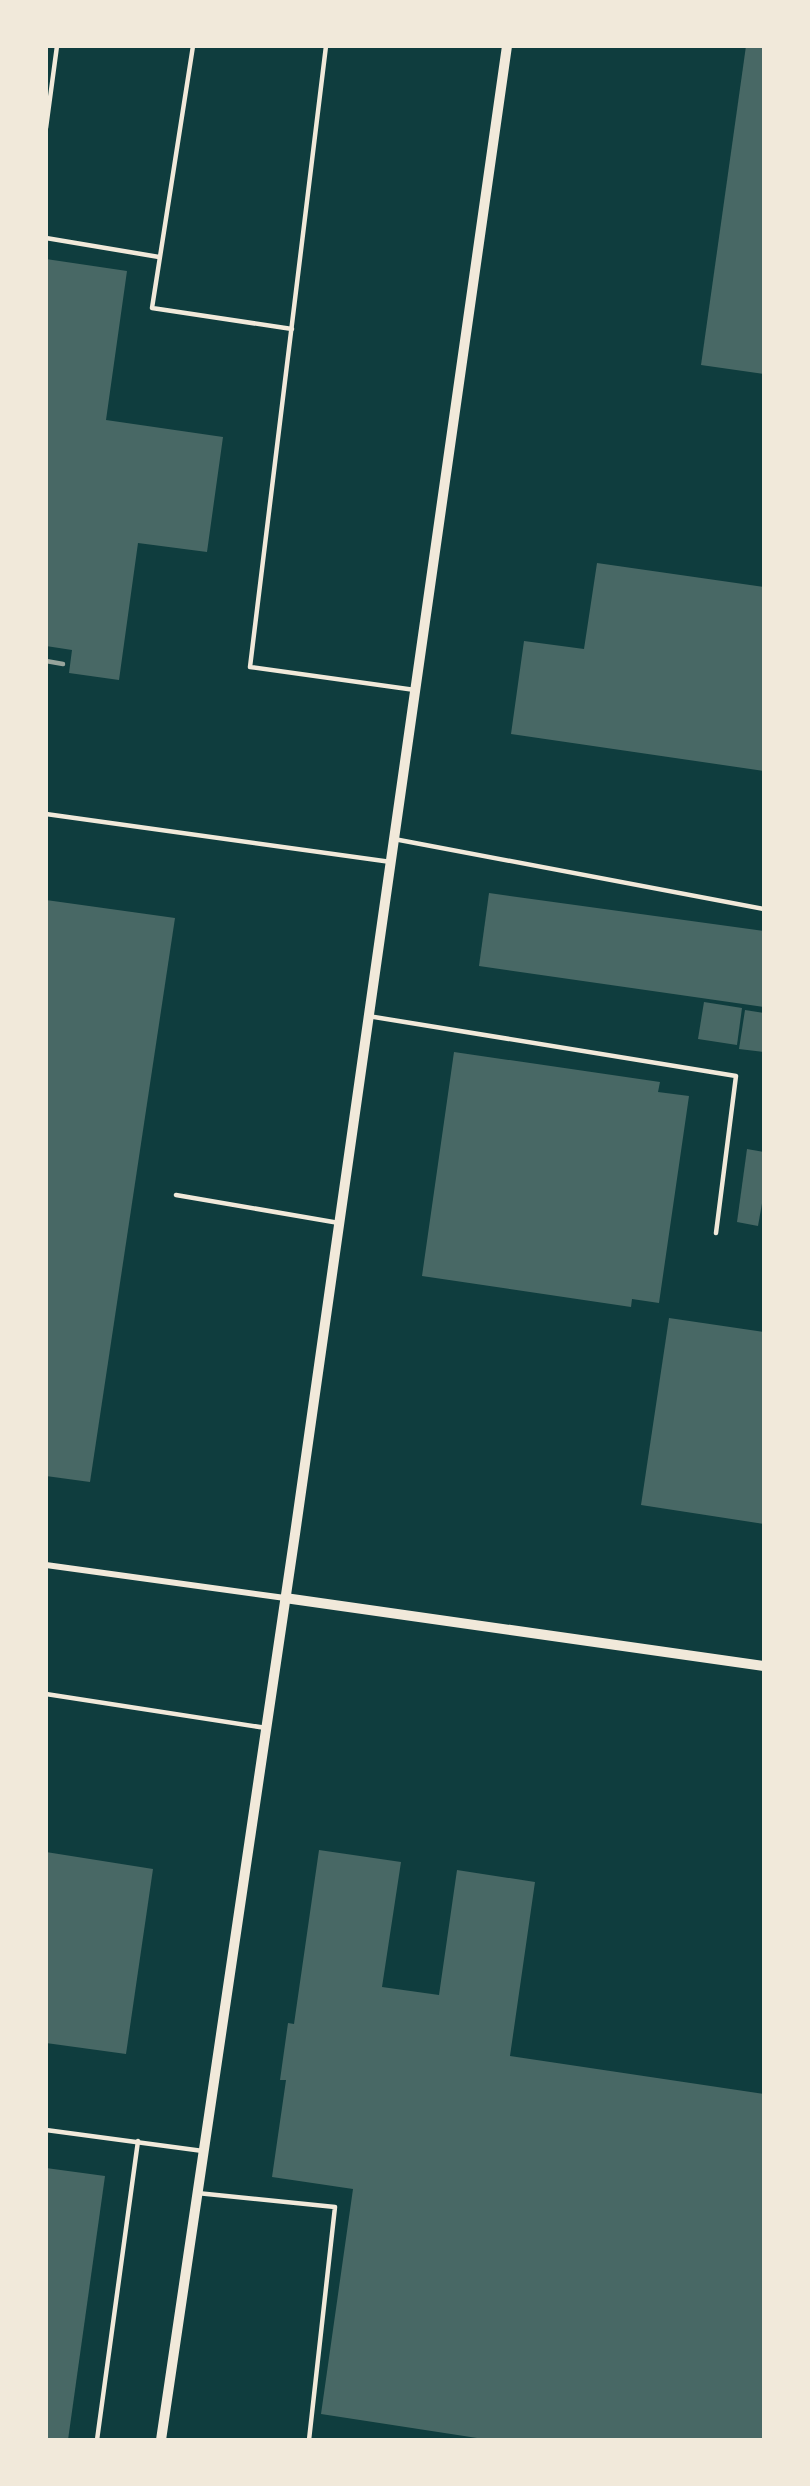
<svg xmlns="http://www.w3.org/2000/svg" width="810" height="2486" font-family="'DejaVu Sans',sans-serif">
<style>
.building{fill:#486865}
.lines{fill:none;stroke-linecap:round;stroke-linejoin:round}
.service{stroke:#f1e9da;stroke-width:4.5}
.minor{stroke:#f1e9da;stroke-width:6}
.tertiary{stroke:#f1e9da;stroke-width:10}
.rail{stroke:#97a49c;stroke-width:4.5}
</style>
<rect width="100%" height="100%" fill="#0f3d3e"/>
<g class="building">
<polygon points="746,46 764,46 764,374 701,365"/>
<polygon points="46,259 127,271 106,420 223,437 207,552 138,543 119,680 69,673 72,650 46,646"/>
<polygon points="597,563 764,587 764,771 511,734 524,641 584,649"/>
<polygon points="489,893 764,931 764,1007 479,966"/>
<polygon points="46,900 175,918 90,1482 46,1476"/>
<polygon points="704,1002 742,1008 737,1045 698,1039"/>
<polygon points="745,1010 764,1013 764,1052 739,1049"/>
<polygon points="454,1052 660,1082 658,1092 689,1096 659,1303 632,1299 631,1307 422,1276"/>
<polygon points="747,1149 764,1152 764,1192 758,1226 737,1222"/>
<polygon points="669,1318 764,1332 764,1524 641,1505"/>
<polygon points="319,1850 401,1862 382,1987 439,1995 457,1870 535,1882 510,2056 764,2094 764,2440 490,2440 321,2414 353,2189 272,2177 286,2080 280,2080 288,2023 294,2024"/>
<polygon points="46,1852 153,1869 126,2054 46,2043"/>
<polygon points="46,2168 105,2176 68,2440 46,2440"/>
</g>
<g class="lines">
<g class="service">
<polyline points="193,46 152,308 292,329"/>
<polyline points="326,46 250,667 415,690"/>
<polyline points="46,128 57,46"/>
<polyline points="46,238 159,257"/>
<polyline points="46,814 391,862"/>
<polyline points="394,839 764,909"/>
<polyline points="368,1016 736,1076 716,1233"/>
<polyline points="176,1195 339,1223"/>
<polyline points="46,1694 266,1728"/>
<polyline points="46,2130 203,2151"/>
<polyline points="197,2193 335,2207 309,2440"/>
<polyline points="97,2440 138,2141"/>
</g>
<polyline class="minor" points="46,1565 285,1598"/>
<g class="tertiary">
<polyline points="285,1598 764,1666"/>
<polyline points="161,2440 295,1534 507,46"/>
</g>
<polyline class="rail" points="46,661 63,664"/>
</g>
<rect width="810" height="2486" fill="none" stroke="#f1e9da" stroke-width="96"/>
</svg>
